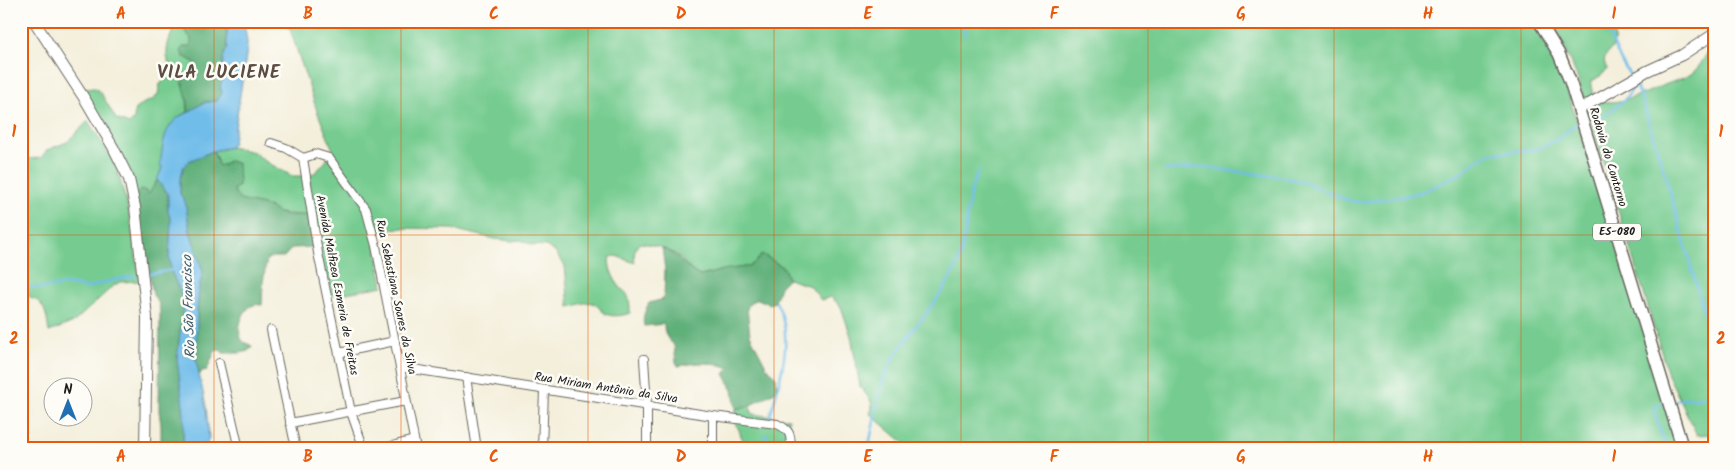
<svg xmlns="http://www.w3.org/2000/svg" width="1735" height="470" font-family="Kalam,sans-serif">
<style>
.green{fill:#76cc90;stroke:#497456}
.forest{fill:#60b07a;stroke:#3e664b}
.water{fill:#71bdea;stroke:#466c83}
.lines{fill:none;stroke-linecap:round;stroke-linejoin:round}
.stream{stroke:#71bdea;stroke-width:2.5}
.street-casing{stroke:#68665f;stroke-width:10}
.secondary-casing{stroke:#68665f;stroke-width:12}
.primary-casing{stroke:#68665f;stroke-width:14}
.street{stroke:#fff;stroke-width:8}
.secondary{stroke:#fff;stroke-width:10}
.primary{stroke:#fff;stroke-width:11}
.grid{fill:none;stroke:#e8590c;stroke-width:1;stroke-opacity:0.55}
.labels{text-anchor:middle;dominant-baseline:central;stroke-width:5;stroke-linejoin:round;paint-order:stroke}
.shield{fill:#fdfcf7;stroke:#605f5e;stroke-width:1}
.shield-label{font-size:11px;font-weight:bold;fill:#1c1c1c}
.street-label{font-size:12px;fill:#1c1c1c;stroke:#fdfcf7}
.water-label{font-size:14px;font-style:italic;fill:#3e5c6e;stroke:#fdfcf7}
.district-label{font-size:18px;font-weight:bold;letter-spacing:1px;fill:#5d4c42;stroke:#fdfcf7}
.neatline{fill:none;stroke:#e8590c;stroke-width:2}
.grid-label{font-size:16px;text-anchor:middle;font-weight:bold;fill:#e8590c}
</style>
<rect width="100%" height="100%" fill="#fdfcf7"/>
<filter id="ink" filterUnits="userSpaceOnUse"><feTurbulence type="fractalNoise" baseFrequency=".02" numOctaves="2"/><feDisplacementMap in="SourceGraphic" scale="10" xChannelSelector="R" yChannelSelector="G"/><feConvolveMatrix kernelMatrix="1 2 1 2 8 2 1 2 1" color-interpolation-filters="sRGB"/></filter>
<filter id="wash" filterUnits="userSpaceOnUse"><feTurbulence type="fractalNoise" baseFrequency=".0096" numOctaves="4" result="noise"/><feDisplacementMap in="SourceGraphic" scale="20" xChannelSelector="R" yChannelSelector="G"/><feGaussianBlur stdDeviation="1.12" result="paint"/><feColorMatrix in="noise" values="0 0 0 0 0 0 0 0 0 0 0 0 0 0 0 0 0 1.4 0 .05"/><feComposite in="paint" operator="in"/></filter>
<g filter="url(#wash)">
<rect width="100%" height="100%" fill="#f4efdb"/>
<g class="green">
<path d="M278,21H1532L1561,71L1680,449H911L870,414L872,408L871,401L860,386L851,336L841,307L831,297L821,300L810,286L788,279L784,268L762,254L756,263L749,267L724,270L700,276C690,271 686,264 679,257C669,249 652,244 640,243C633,249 634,255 635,263L616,256L610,257C607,265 614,280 620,287C623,292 622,288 626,293C630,298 630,306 630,313C623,316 612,317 606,314C601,311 598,305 593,303C585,301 576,306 569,307L565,266L555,252L546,246L532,245L521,240L512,241L495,239L452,229L397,228L374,234L383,286L326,297L310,216L279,213L268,206L239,200L235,193L234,188L239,186L237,164L229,161L219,167L213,151L231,147L254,152L265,161L292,176H307L316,172L332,154L333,150L317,111L290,29L282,22Z"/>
<path d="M1549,21H1615C1612,29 1616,35 1614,42C1612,54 1599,54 1607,69C1604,75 1596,78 1591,82C1590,120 1645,93 1662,86C1671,82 1683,79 1691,74C1702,66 1706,53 1714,42V434L1697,435L1668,375L1646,300L1576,74L1555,30Z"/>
<path d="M177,22L191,38L192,46H187L183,56L196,63L195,73L186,75L182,84L186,92L188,112L181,115L160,164L162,168C159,177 155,186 149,194L146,191L136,196L80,89L95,88L101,93L116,119L129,124L134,119L135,109L144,103L154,99L158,94L160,84L170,76C171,68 168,63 167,56C166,43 172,33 177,22Z"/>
<path d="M88,121C98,137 110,153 117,171C130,206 134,245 140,281L120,282L113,286L74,322L49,332C47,321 47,309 38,301C35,299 30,299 28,295C25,287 29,278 26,270H21V159L41,158L47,150L67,142Z"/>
<path d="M749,406L753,414L789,419L785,449H744V441C738,434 742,430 733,422L736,409Z"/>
</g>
<g class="forest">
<polygon points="227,21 227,48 223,58 223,78 220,86 222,93 217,101 204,102 188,113 188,102 181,77 195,73 196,63 183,56 181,50 183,47 191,46 191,38 177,21"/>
<path d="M213,151L219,166L229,161L238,163L239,186L234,189L235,193L240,200L268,206L279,213L287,215H310L318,247L292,248L284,257H272L267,259L263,282L262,305C259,305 256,304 254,305C242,308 234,334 244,342C247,344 249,344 252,346L248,351L240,353H223L220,350L215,351L207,370L202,371L199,376L196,361L197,311L199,288L203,272L190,231L185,201L180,194V179L184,166L189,161Z"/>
<polygon points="157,180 168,194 168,210 171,221 169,257 171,271 184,300 177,359 179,368 184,414 183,449 161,449 161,425 159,411 160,311 159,304 153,295 136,196 140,190 144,190 149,194"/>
<path d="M662,248C680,255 684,268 700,276C708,275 715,272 723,270C741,266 751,271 762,254L784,268L788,279L780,287L775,302L769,304L758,299L751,302L747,308L750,335L766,366L776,377L777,390L773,393L749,406L736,409L733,390L724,374L729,368C719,363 702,362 690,364C686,364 683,366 678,366L676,362L674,345C667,339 664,334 664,324L644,326C642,317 645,311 649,303L664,299L665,270Z"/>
</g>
<path class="water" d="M227,21H244L247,41V49L233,142L231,147L213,151L189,161L184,166L180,179V194L185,201L190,231L203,272L199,288L197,311L196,360L206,406L209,438L206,446L202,449H183L184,414L177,359L184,300L171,271L169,257L171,221L168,211V194L157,180L162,168L160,164C163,145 163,126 182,115C184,114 187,114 189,112C201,104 203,102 217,101L222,93L220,86L223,78V58L227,48Z"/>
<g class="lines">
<g class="stream">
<polyline points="961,21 966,35"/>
<polyline points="1603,21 1622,63 1630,75"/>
<polyline points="1634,82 1641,97 1667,181 1702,305 1714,351"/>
<path d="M1590,121C1608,114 1627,102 1635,84"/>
<polyline points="1165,170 1200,167 1281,177 1304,182 1347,200 1359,202 1370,201 1405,196 1427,190 1459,174 1487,154 1538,149 1558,139 1573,126 1577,125"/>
<polyline points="148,274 173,270"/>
<polyline points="21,291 27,287 45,288 68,284 86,288 114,280 134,276"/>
<polyline points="1676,401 1687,398 1710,397 1714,389"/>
<polyline points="1663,404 1655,406 1655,415 1667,449"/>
<path d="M769,420C779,383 796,337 776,302"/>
<polyline points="763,449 766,434"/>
<path d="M868,449C876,418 877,385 894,357C914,326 944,296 958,262C970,233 963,200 979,170"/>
</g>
</g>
</g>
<g filter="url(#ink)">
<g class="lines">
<defs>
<g id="street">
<polyline points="271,143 286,148 303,158 318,253 351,412 364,449"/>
<polyline points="303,158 316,154 329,158 366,209 376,246 416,449"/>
<polyline points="271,330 296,449"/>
<polyline points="339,353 395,341"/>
<polyline points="644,359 647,405 647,449"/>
<polyline points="219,363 239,449"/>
<path d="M400,367L713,416L777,424C790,430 791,434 791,449"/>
<polyline points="466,377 477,449"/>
<polyline points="290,423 406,401"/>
<polyline points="381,449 414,440"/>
<polyline points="542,449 544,390"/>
<polyline points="713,449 713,416"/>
</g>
<g id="secondary">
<polyline points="34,21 86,101 113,147 129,179 135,207 147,317 145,449"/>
<polyline points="1580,109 1647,71 1682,55 1714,34"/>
</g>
<polyline id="primary" points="1539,21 1559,54 1570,81 1683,449"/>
</defs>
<use href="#street" class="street-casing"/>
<use href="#secondary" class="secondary-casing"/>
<use href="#primary" class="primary-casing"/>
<use href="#street" class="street"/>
<use href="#secondary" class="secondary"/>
<use href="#primary" class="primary"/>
</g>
</g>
<path class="grid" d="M214,21V449M401,21V449M588,21V449M774,21V449M961,21V449M1148,21V449M1334,21V449M1521,21V449M21,235H1714"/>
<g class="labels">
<rect class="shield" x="1593" y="223.5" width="48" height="17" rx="4"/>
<g class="shield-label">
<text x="1617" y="232">ES-080</text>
</g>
<g class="street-label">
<text transform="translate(1608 157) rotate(73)">Rodovia do Contorno</text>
<text transform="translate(337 285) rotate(79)">Avenida Malfizea Esmeria de Freitas</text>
<text transform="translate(396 297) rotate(78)">Rua Sebastiana Soares da Silva</text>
<text transform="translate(606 388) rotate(9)">Rua Miriam Antônio da Silva</text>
</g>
<g class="water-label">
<text transform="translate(189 307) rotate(-92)">Rio São Francisco</text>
</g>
<g class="district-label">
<text x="219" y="73">VILA LUCIENE</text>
</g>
</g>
<rect width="1735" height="470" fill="none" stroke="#fdfcf7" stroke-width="55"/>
<g transform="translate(68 402)"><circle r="24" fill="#fdfcf7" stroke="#a3a29f"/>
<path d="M0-4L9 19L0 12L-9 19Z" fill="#1f6fb2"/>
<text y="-8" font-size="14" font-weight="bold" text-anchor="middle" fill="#1c1c1c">N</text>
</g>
<rect x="28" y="28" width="1680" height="414" class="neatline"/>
<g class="grid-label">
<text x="121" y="19">A</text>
<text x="308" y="19">B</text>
<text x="494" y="19">C</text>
<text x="681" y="19">D</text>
<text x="868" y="19">E</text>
<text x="1054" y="19">F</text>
<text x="1241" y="19">G</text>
<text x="1428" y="19">H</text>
<text x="1614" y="19">I</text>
<text x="14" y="137">1</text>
<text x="1721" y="137">1</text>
<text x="14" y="344">2</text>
<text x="1721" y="344">2</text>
<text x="121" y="462">A</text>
<text x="308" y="462">B</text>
<text x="494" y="462">C</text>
<text x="681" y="462">D</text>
<text x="868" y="462">E</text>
<text x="1054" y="462">F</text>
<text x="1241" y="462">G</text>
<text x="1428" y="462">H</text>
<text x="1614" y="462">I</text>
</g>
</svg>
